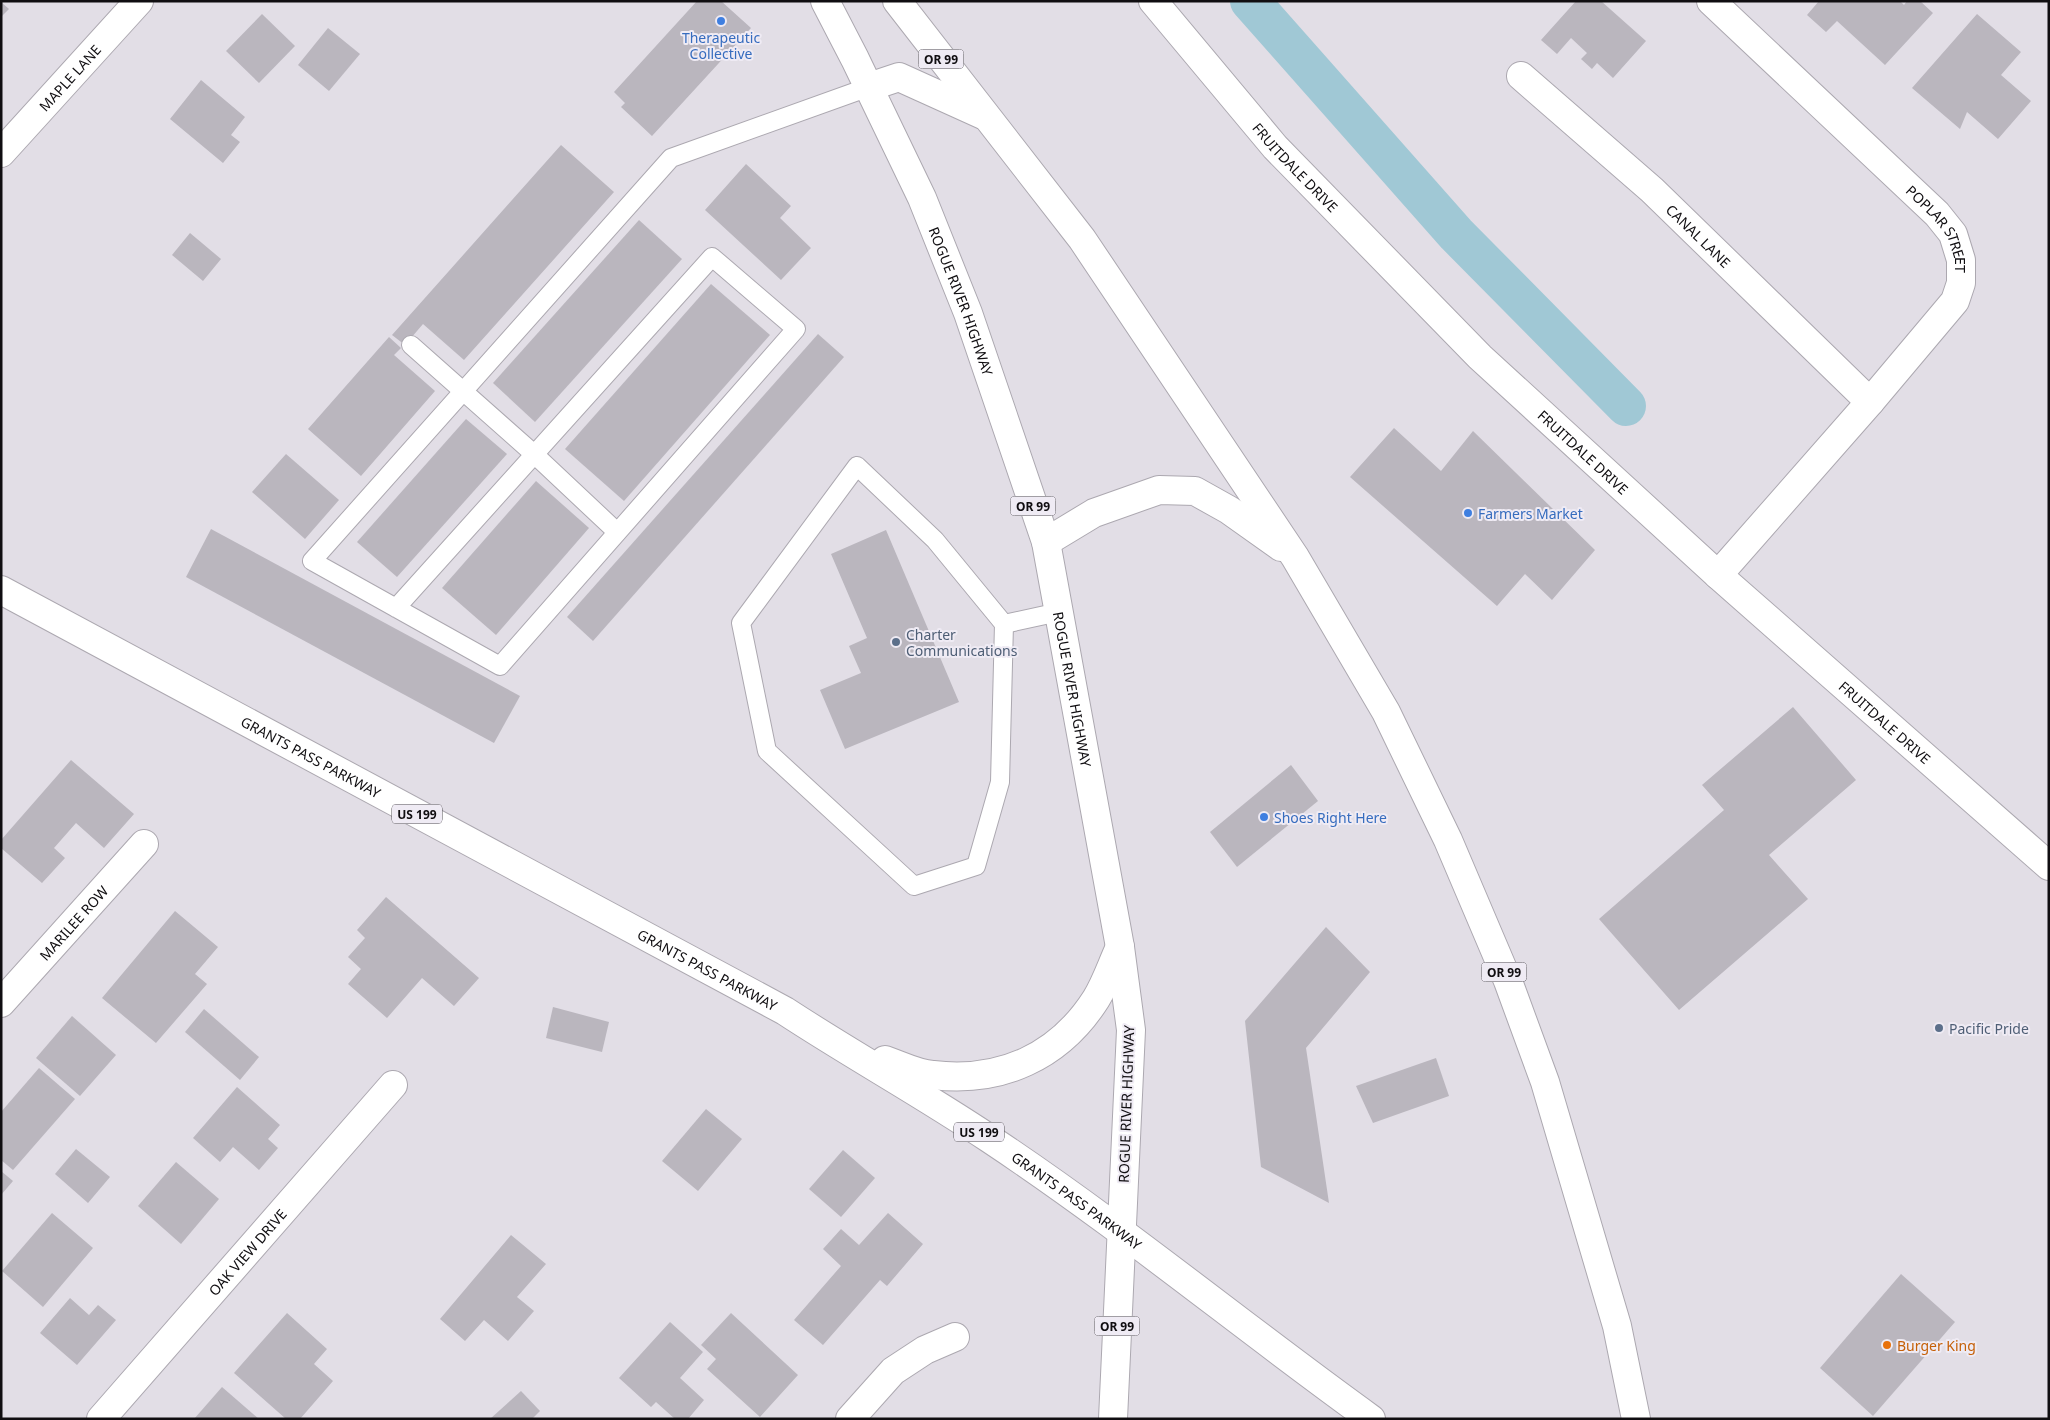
<svg xmlns="http://www.w3.org/2000/svg" width="2050" height="1420" font-family="'Noto Sans',sans-serif">
<style>
.lines{fill:none;stroke-linecap:round;stroke-linejoin:round}
.canal{stroke:#a0c8d5;stroke-width:40}
.building{fill:#bab6be}
.service-casing{stroke:#aca8b0;stroke-width:20}
.minor-casing{stroke:#aca8b0;stroke-width:30}
.tertiary-casing{stroke:#aca8b0;stroke-width:30}
.primary-casing{stroke:#aca8b0;stroke-width:30}
.trunk-casing{stroke:#aca8b0;stroke-width:30}
.service{stroke:#fff;stroke-width:18}
.minor{stroke:#fff;stroke-width:28}
.tertiary{stroke:#fff;stroke-width:28}
.primary{stroke:#fff;stroke-width:28}
.trunk{stroke:#fff;stroke-width:28}
.shop-dot{fill:#3f7fe0;stroke:#efebf4;stroke-width:2}
.service-dot{fill:#5c6f8a;stroke:#efebf4;stroke-width:2}
.food-dot{fill:#e8710a;stroke:#efebf4;stroke-width:2}
.labels{text-anchor:middle;dominant-baseline:central;stroke-width:4;stroke-linejoin:round;paint-order:stroke}
.shield{fill:#efebf4;stroke:#535055;stroke-width:1}
.shield-label{font-size:12px;font-weight:bold;fill:#100e11}
.shop-label{font-size:14px;fill:#366cbe;stroke:#efebf4;text-anchor:start}
.street-label{font-size:14px;fill:#100e11;stroke:#efebf4}
.service-label{font-size:14px;fill:#4e5e75;stroke:#efebf4;text-anchor:start}
.food-label{font-size:14px;fill:#c56008;stroke:#efebf4;text-anchor:start}
</style>
<rect width="100%" height="100%" fill="#e2dee6"/>
<g class="lines">
<polyline class="canal" points="1250,1 1456,234 1626,406"/>
</g>
<g class="building">
<polygon points="697,1 721,1 751,28 652,136 621,107 625,103 614,92"/>
<polygon points="1576,1 1601,1 1646,41 1613,78 1597,63 1592,69 1581,59 1587,53 1571,38 1557,54 1541,40"/>
<polygon points="1819,1 1900,1 1904,5 1907,1 1920,1 1933,13 1885,65 1837,21 1826,32 1807,15"/>
<polygon points="1,2 9,9 1,17"/>
<polygon points="262,14 295,46 259,83 226,51"/>
<polygon points="1977,14 2021,52 2001,75 2031,101 1998,139 1967,112 1960,129 1912,88"/>
<polygon points="328,28 360,54 329,91 298,65"/>
<polygon points="201,80 245,117 231,135 240,142 223,163 170,119"/>
<polygon points="561,145 614,192 464,360 423,324 405,345 392,335"/>
<polygon points="746,164 791,206 780,218 811,248 781,280 705,210"/>
<polygon points="639,220 682,259 535,422 493,383"/>
<polygon points="190,233 221,259 203,281 172,255"/>
<polygon points="711,284 770,335 624,501 565,449"/>
<polygon points="818,334 844,357 593,641 567,617"/>
<polygon points="389,337 401,348 394,355 435,391 361,476 308,429"/>
<polygon points="466,419 507,454 397,577 357,542"/>
<polygon points="1394,428 1441,471 1473,431 1595,550 1552,600 1525,574 1497,606 1350,477"/>
<polygon points="286,454 339,500 305,539 252,492"/>
<polygon points="536,481 589,528 496,635 442,588"/>
<polygon points="211,529 520,696 494,743 186,577"/>
<polygon points="886,530 959,702 845,749 820,690 861,673 849,646 867,638 831,554"/>
<polygon points="1793,707 1856,780 1769,855 1808,899 1679,1010 1599,919 1724,810 1702,785"/>
<polygon points="71,760 134,814 104,848 76,823 54,848 65,858 42,883 1,848 1,840"/>
<polygon points="1291,765 1318,801 1237,867 1210,832"/>
<polygon points="386,897 479,978 454,1006 422,978 387,1018 348,984 361,969 348,957 365,938 357,930"/>
<polygon points="175,911 218,947 195,974 207,984 156,1043 102,998"/>
<polygon points="1326,927 1370,972 1306,1048 1329,1203 1261,1167 1245,1021"/>
<polygon points="553,1007 609,1022 602,1052 546,1038"/>
<polygon points="204,1009 259,1057 240,1080 185,1032"/>
<polygon points="72,1016 116,1055 80,1096 36,1058"/>
<polygon points="1436,1058 1449,1096 1373,1123 1356,1086"/>
<polygon points="39,1068 75,1099 13,1170 1,1160 1,1112"/>
<polygon points="237,1087 280,1125 268,1139 278,1148 259,1170 233,1147 220,1162 193,1138"/>
<polygon points="706,1109 742,1139 698,1191 662,1161"/>
<polygon points="76,1149 110,1177 88,1203 55,1174"/>
<polygon points="843,1150 875,1178 841,1217 809,1189"/>
<polygon points="176,1162 219,1199 181,1244 138,1206"/>
<polygon points="1,1171 13,1181 1,1195"/>
<polygon points="52,1213 93,1248 43,1307 2,1271"/>
<polygon points="888,1213 923,1244 887,1286 880,1280 823,1345 794,1320 841,1266 823,1249 841,1229 859,1245"/>
<polygon points="511,1235 546,1264 517,1297 534,1311 508,1341 484,1320 465,1341 440,1319"/>
<polygon points="1901,1274 1955,1322 1873,1416 1820,1368"/>
<polygon points="70,1298 89,1315 98,1305 116,1320 77,1365 40,1333"/>
<polygon points="287,1313 327,1349 314,1364 333,1381 300,1419 286,1419 234,1373"/>
<polygon points="731,1313 798,1375 760,1417 707,1369 716,1359 701,1345"/>
<polygon points="670,1322 703,1352 680,1378 704,1400 688,1419 675,1419 656,1402 651,1407 619,1378"/>
<polygon points="222,1387 259,1419 194,1419"/>
<polygon points="521,1391 540,1411 532,1419 490,1419"/>
</g>
<g class="lines">
<defs>
<g id="service">
<polyline points="411,345 534,454 617,532"/>
<polygon points="857,466 935,540 1004,624 1000,782 976,866 914,886 767,751 741,623"/>
<polyline points="396,608 712,257 796,329 500,666 312,561 671,158 869,87"/>
<polyline points="1004,624 1059,612"/>
</g>
<g id="minor">
<path id="s1" d="M1711,1L1937,214L1953,234L1961,260V283L1955,301L1870,402L1718,575"/>
<path id="s2" d="M1521,76L1652,190L1870,402"/>
<path id="s3" d="M1,153L139,1"/>
<path id="s4" d="M1,1003L144,844"/>
<path id="s5" d="M101,1419L393,1085"/>
<polyline points="850,1419 893,1371 925,1350 955,1337"/>
</g>
<g id="tertiary">
<path id="s6" d="M1153,1L1275,147L1480,357L1718,575L2049,866"/>
</g>
<g id="primary">
<path id="s7" d="M825,1L855,59L922,198L968,313L1046,542L1120,947L1131,1030L1113,1419"/>
<polyline points="897,1 1082,239 1295,557 1386,712 1448,840 1508,981 1545,1082 1617,1326 1636,1419"/>
<polyline points="869,87 899,77 983,115"/>
<polyline points="1046,542 1094,513 1159,490 1195,491 1229,510 1281,547"/>
</g>
<g id="trunk">
<path id="s8" d="M1,590L785,1011C852,1055 923,1094 990,1139C1121,1226 1243,1327 1371,1419"/>
<path d="M885,1060C900,1065 917,1074 933,1075C1001,1083 1059,1057 1096,999C1106,983 1112,964 1120,947"/>
</g>
</defs>
<use href="#service" class="service-casing"/>
<use href="#minor" class="minor-casing"/>
<use href="#tertiary" class="tertiary-casing"/>
<use href="#primary" class="primary-casing"/>
<use href="#trunk" class="trunk-casing"/>
<use href="#service" class="service"/>
<use href="#minor" class="minor"/>
<use href="#tertiary" class="tertiary"/>
<use href="#primary" class="primary"/>
<use href="#trunk" class="trunk"/>
</g>
<g class="shop-dot">
<circle cx="721" cy="21" r="5"/>
<circle cx="1468" cy="513" r="5"/>
<circle cx="1264" cy="817" r="5"/>
</g>
<g class="service-dot">
<circle cx="896" cy="642" r="5"/>
<circle cx="1939" cy="1028" r="5"/>
</g>
<circle class="food-dot" cx="1887" cy="1345" r="5"/>
<g class="labels">
<g class="shield">
<rect x="918.5" y="49.5" width="45" height="19" rx="4"/>
<rect x="1010.5" y="496.5" width="45" height="19" rx="4"/>
<rect x="392" y="804.5" width="50" height="19" rx="4"/>
<rect x="1481.5" y="962.5" width="45" height="19" rx="4"/>
<rect x="954" y="1122.5" width="50" height="19" rx="4"/>
<rect x="1094.5" y="1316.5" width="45" height="19" rx="4"/>
</g>
<g class="shield-label">
<text x="941" y="59">OR 99</text>
<text x="1033" y="506">OR 99</text>
<text x="417" y="814">US 199</text>
<text x="1504" y="972">OR 99</text>
<text x="979" y="1132">US 199</text>
<text x="1117" y="1326">OR 99</text>
</g>
<g class="shop-label">
<text x="721" y="37" text-anchor="middle">Therapeutic<tspan x="721" dy="16">Collective</tspan></text>
<text x="1478" y="513">Farmers Market</text>
<text x="1274" y="817">Shoes Right Here</text>
</g>
<g class="street-label">
<text stroke="none"><textPath href="#s3" startOffset="102">MAPLE LANE</textPath></text>
<text stroke="none"><textPath href="#s6" startOffset="219">FRUITDALE DRIVE</textPath></text>
<text stroke="none"><textPath href="#s1" startOffset="324">POPLAR STREET</textPath></text>
<text stroke="none"><textPath href="#s2" startOffset="239">CANAL LANE</textPath></text>
<text stroke="none"><textPath href="#s7" startOffset="330">ROGUE RIVER HIGHWAY</textPath></text>
<text stroke="none"><textPath href="#s6" startOffset="624">FRUITDALE DRIVE</textPath></text>
<text stroke="none"><textPath href="#s7" startOffset="735">ROGUE RIVER HIGHWAY</textPath></text>
<text stroke="none"><textPath href="#s6" startOffset="1029">FRUITDALE DRIVE</textPath></text>
<text stroke="none"><textPath href="#s8" startOffset="352">GRANTS PASS PARKWAY</textPath></text>
<text stroke="none"><textPath href="#s4" startOffset="108">MARILEE ROW</textPath></text>
<text stroke="none"><textPath href="#s8" startOffset="802">GRANTS PASS PARKWAY</textPath></text>
<text transform="translate(1126 1104) rotate(-88)">ROGUE RIVER HIGHWAY</text>
<text stroke="none"><textPath href="#s8" startOffset="1238">GRANTS PASS PARKWAY</textPath></text>
<text stroke="none"><textPath href="#s5" startOffset="222">OAK VIEW DRIVE</textPath></text>
</g>
<g class="service-label">
<text x="906" y="634">Charter<tspan x="906" dy="16">Communications</tspan></text>
<text x="1949" y="1028">Pacific Pride</text>
</g>
<g class="food-label">
<text x="1897" y="1345">Burger King</text>
</g>
</g>
<rect width="2050" height="1420" fill="none" stroke="#100e11" stroke-width="5"/>
</svg>
